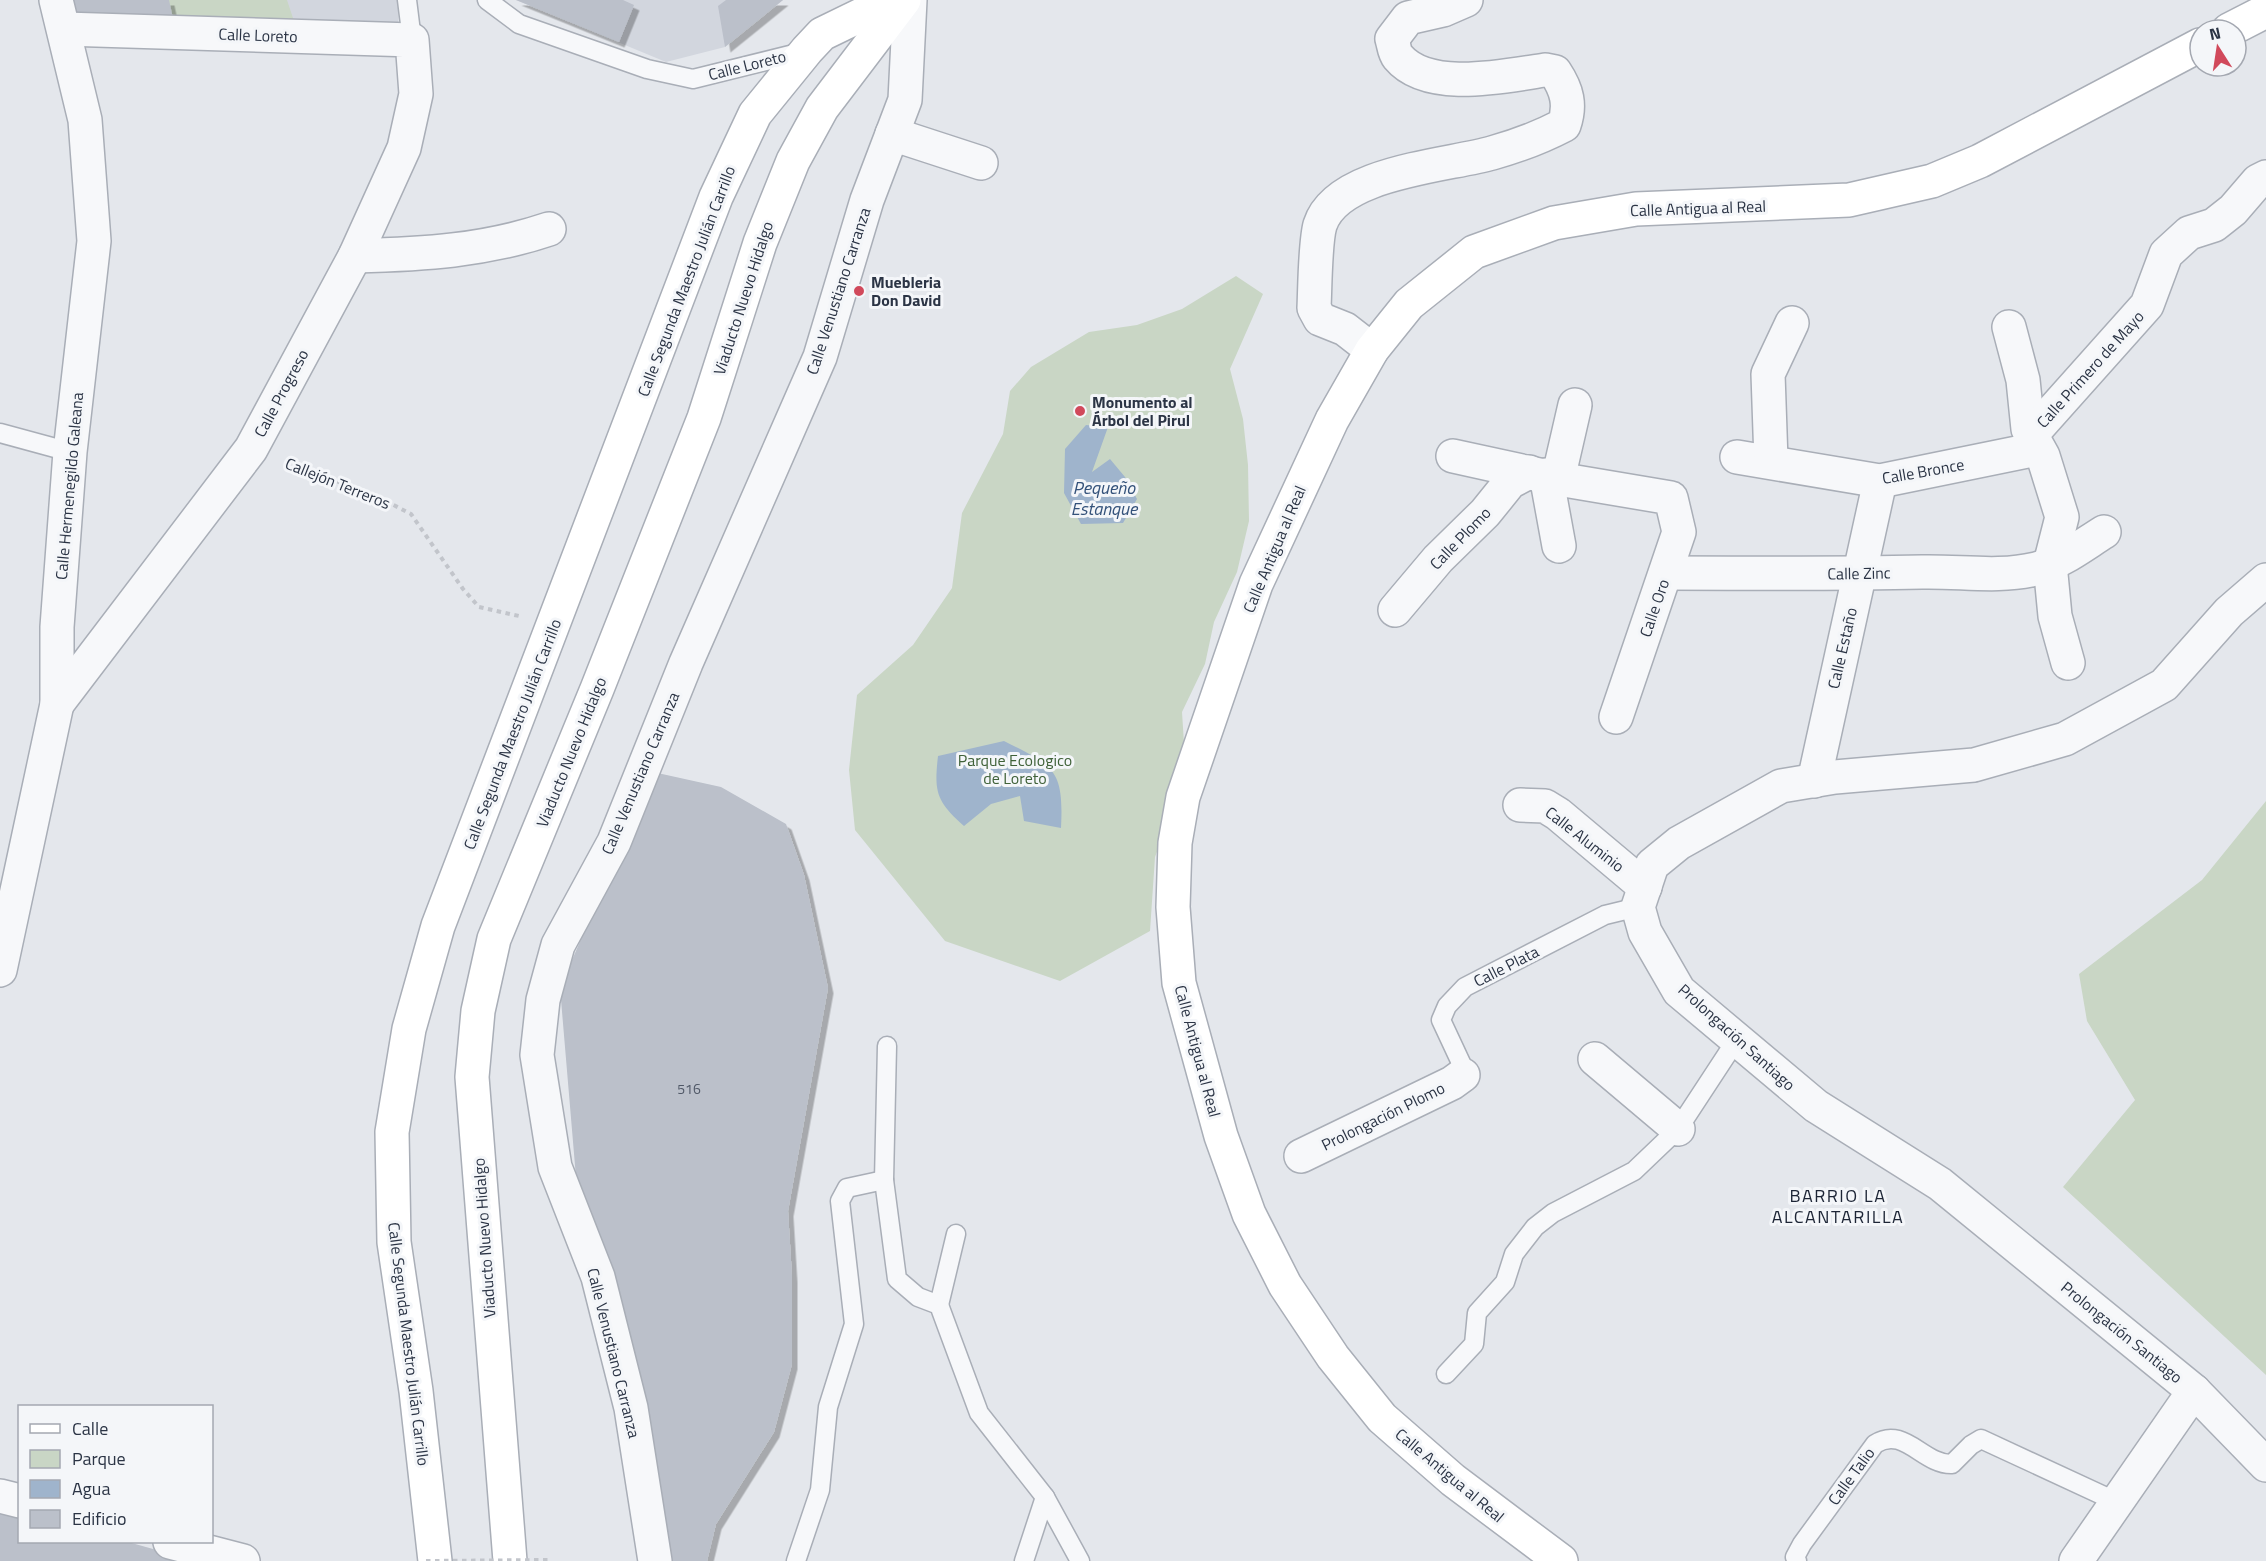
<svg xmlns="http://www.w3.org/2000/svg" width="2266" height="1561" font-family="'Titillium Web',sans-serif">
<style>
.built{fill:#d2d6de}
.green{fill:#c9d6c5}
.water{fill:#9fb4cc}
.building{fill:#bbc0ca;filter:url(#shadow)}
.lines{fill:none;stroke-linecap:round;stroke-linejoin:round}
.lane-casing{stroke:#a9aeb7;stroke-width:21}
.street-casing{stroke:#a9aeb7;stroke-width:36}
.secondary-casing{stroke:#a9aeb7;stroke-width:36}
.path{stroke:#c2c5cb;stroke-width:4;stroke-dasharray:4.5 4.5;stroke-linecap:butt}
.lane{stroke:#f7f8fa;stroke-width:18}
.street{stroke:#f7f8fa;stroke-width:33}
.secondary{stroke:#fff;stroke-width:33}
.path-bridge{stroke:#c2c5cb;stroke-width:4;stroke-dasharray:4.5 4.5;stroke-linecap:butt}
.poi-dot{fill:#d1495b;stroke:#f4f6f9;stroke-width:2}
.labels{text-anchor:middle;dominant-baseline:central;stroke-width:6;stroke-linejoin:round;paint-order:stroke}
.number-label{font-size:14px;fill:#4f5766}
.street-label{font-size:16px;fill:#2b3445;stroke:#f4f6f9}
.poi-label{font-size:16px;font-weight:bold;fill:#2b3445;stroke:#f4f6f9;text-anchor:start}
.park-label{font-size:16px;fill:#3f6138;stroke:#f4f6f9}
.water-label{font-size:18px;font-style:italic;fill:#34527a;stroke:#f4f6f9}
.neighbourhood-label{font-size:18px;letter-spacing:1.5px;fill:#1d2536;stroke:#f4f6f9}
</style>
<defs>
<filter id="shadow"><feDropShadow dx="5.5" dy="5.5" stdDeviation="0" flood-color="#0004"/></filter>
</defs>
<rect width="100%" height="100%" fill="#e4e7ec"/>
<g class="built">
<polygon points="169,0 399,0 398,29 295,24"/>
<polygon points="516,0 783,0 725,47 666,62"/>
</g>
<g class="green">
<polygon points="72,0 287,0 295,24 173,19"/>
<polygon points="1236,276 1263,294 1230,369 1243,419 1248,465 1249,521 1237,572 1214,622 1205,664 1182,712 1186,775 1155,857 1150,931 1060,981 945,941 855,830 849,770 857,695 913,645 952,588 962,513 1003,434 1010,391 1031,367 1089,332 1137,325 1182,309"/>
<polygon points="2266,801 2266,1375 2063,1187 2135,1100 2087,1021 2079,974 2202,880"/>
</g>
<g class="water">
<polygon points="1086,425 1108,427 1092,472 1110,459 1125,477 1137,499 1123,523 1081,524 1064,493 1065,449"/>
<path d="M1004,741C1054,766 1064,769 1061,828L1024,821L1020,796L991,804L964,826C936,801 934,792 938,756Z"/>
</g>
<g class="building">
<polygon points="72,0 169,0 173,19 74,14"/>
<polygon points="516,0 623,0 634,5 619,42"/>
<polygon points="726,0 783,0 725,47 718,6"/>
<polygon points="653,772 721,787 786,824 804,875 828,988 788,1211 792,1277 792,1364 774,1432 716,1524 707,1561 672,1561 635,1371 577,1189 560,988"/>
<polygon points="0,1506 20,1511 20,1542 128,1542 196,1561 0,1561"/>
</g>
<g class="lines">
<defs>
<g id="lane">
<polyline points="407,0 412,40"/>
<polyline points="487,0 519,24 647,69 693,79 802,52"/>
<polyline points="0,433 70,452"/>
<polyline points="887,1046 884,1180 897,1279 918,1297 939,1305 979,1413 1045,1497 1080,1561"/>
<polyline points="1463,1075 1462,1065 1441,1020 1447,1006 1465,987 1605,915 1638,907"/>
<polyline points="939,1305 956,1234"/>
<polyline points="1446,1374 1474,1344 1477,1313 1505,1282 1514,1254 1535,1227 1553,1213 1634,1171 1678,1129 1737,1039"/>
<polyline points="796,1561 820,1490 828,1407 854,1324 840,1201 847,1188 884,1180"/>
<polyline points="1024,1561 1045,1497"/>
<path d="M1797,1561L1795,1557L1802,1544L1875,1444C1904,1425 1923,1465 1952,1464L1971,1445L1981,1439L2117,1502"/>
</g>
<g id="street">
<polyline points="892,134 981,163"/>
<path d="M355,256C423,254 484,251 549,229"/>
<polyline points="2009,327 2023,380 2028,429 2043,456 2062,517 2050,564 2055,616 2068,663"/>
<path d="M1372,350L1345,329L1320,319L1314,308C1315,288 1315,242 1320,225C1337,172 1446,166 1492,153C1517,146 1541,137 1564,125C1571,105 1567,90 1555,72L1545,70C1504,76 1428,93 1398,57C1394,52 1394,45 1392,39L1408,18L1443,10L1466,0"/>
<polyline points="2031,435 2147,305 2166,254 2189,233 2214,225 2233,210 2258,181 2266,177"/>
<polyline points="1453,456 1558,479 1671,498 1679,532 1616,717"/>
<polyline points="1737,457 1880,481 2037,449"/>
<polyline points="1771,461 1768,374 1792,323"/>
<polyline points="1546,475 1559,546"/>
<polyline points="1558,479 1575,405"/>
<path d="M1666,573C1752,573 1837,574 1922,572C1961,571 1998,578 2036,569C2060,563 2083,545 2104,532"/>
<polyline points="2266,580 2229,612 2164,685 2065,739 1974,765 1835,777 1781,786 1679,843 1652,865 1638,907 1645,932 1679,991 1816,1106 1940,1184 2194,1391 2266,1465"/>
<polyline points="1395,610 1438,559 1485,513 1510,482 1529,472"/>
<polyline points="57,704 251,449 355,256 404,148 416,94 412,40 64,29"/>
<polyline points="1814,781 1880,481"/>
<polyline points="1520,805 1545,806 1558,814 1645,887"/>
<polyline points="0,970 57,704 57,627 70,452 94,241 85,120 56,0"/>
<polyline points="1595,1059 1678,1129"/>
<polyline points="1301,1156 1452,1083 1463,1075"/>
<polyline points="0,1496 20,1501"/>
<polyline points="170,1542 243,1561"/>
<polyline points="655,1561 631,1408 598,1277 555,1167 537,1055 543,1000 558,945 614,842 686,663 820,357 867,200 905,100 910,0"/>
<polyline points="2076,1561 2194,1391"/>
</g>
<g id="secondary">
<polyline points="2229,30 2266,11"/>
<polyline points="435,1561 416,1391 394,1242 392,1132 409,1029 438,926 716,197 755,114 807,50 822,34 892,0"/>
<polyline points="510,1561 472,1077 478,1011 494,939 597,689 704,418 760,243 793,161 822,108 904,0"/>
<polyline points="1561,1561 1453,1480 1382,1418 1333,1357 1285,1285 1249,1214 1221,1136 1179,983 1173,907 1175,843 1183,797 1256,584 1332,420 1372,350 1409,304 1474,252 1554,223 1636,209 1849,200 1932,181 1980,161 2200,45"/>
</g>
</defs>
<use href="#lane" class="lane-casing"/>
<use href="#street" class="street-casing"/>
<use href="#secondary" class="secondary-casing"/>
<polyline class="path" points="285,462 374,495 411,514 463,589 479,607 519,616"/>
<use href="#lane" class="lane"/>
<use href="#street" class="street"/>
<use href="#secondary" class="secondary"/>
<polyline class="path-bridge" points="426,1561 549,1560"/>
</g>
<g class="poi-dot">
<circle cx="859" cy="291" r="6"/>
<circle cx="1080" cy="411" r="6"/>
</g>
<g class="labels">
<g class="number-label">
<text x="689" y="1088">516</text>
</g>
<g class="street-label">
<text transform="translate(258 35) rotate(2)">Calle Loreto</text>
<text transform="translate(747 65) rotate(-14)">Calle Loreto</text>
<text transform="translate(1698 208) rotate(-2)">Calle Antigua al Real</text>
<text transform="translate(686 281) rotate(-69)">Calle Segunda Maestro Julián Carrillo</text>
<text transform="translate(838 291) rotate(-72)">Calle Venustiano Carranza</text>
<text transform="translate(743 298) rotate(-72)">Viaducto Nuevo Hidalgo</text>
<text transform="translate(2090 369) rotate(-48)">Calle Primero de Mayo</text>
<text transform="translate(281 393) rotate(-62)">Calle Progreso</text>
<text transform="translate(1923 471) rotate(-10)">Calle Bronce</text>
<text transform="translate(338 483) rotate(22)">Callejón Terreros</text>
<text transform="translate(69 486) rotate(-85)">Calle Hermenegildo Galeana</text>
<text transform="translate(1460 538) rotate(-46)">Calle Plomo</text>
<text transform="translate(1274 549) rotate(-67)">Calle Antigua al Real</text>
<text transform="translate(1859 573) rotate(-1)">Calle Zinc</text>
<text transform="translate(1654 608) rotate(-71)">Calle Oro</text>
<text transform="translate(1842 648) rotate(-77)">Calle Estaño</text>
<text transform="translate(512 734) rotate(-69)">Calle Segunda Maestro Julián Carrillo</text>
<text transform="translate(571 752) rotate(-68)">Viaducto Nuevo Hidalgo</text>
<text transform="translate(640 773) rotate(-67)">Calle Venustiano Carranza</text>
<text transform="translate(1585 839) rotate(38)">Calle Aluminio</text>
<text transform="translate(1506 966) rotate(-27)">Calle Plata</text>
<text transform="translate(1737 1037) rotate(42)">Prolongación Santiago</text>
<text transform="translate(1198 1051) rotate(75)">Calle Antigua al Real</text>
<text transform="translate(1383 1116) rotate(-26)">Prolongación Plomo</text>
<text transform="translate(484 1238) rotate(-94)">Viaducto Nuevo Hidalgo</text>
<text transform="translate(2122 1332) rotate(39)">Prolongación Santiago</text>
<text transform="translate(409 1344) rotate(83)">Calle Segunda Maestro Julián Carrillo</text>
<text transform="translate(614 1353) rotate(76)">Calle Venustiano Carranza</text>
<text transform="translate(1450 1475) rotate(40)">Calle Antigua al Real</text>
<text transform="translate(1851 1476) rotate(-54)">Calle Talio</text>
</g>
<g class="poi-label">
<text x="871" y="282">Muebleria<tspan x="871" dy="18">Don David</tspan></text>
<text x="1092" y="402">Monumento al<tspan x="1092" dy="18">Árbol del Pirul</tspan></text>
</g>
<g class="park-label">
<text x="1015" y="760">Parque Ecologico<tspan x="1015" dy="18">de Loreto</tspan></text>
</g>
<g class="water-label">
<text x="1104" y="487">Pequeño<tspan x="1104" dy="21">Estanque</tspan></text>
</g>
<g class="neighbourhood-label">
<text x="1838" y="1195">BARRIO LA<tspan x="1838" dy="21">ALCANTARILLA</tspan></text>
</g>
</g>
<rect x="18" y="1405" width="195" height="138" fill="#f4f6f9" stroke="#a4a8b1" stroke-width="1.5"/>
<rect x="30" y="1424" width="30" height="9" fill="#ffffff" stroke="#a4a8b1" stroke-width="1.5"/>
<text x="72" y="1435" font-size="18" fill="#2b3445">Calle</text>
<rect x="30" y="1450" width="30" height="18" fill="#c9d6c5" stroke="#a4a8b1" stroke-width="1.5"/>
<text x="72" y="1465" font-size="18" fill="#2b3445">Parque</text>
<rect x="30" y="1480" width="30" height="18" fill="#9fb4cc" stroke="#a4a8b1" stroke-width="1.5"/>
<text x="72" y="1495" font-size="18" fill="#2b3445">Agua</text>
<rect x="30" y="1510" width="30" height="18" fill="#bbc0ca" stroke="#a4a8b1" stroke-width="1.5"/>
<text x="72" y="1525" font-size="18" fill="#2b3445">Edificio</text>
<g transform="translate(2218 48) rotate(348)"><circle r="28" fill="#f4f6f9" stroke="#a4a8b1" stroke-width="1.5"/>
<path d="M0-4.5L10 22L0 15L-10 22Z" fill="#d1495b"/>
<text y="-9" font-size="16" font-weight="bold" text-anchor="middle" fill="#2b3445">N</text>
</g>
</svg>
